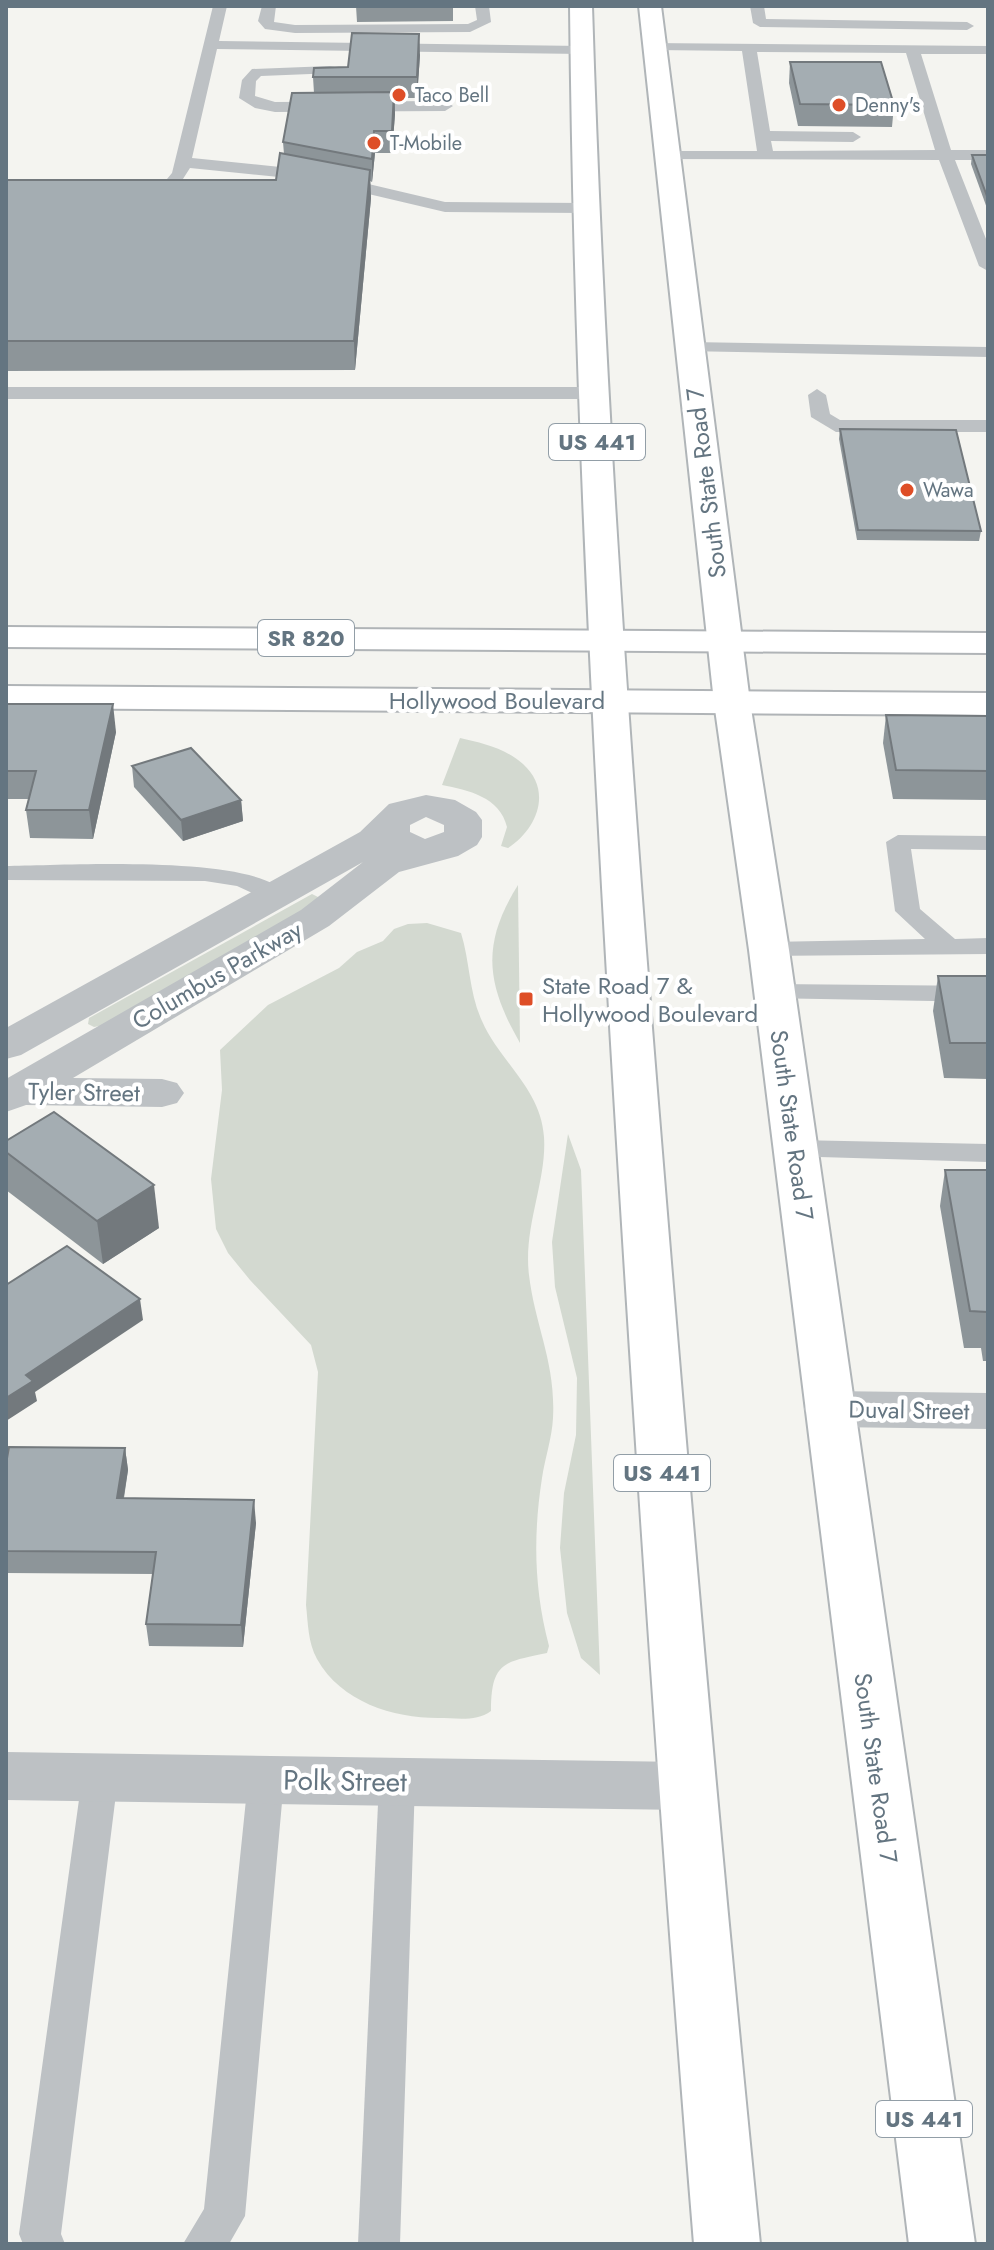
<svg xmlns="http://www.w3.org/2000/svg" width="994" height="2250" font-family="Jost,sans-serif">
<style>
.green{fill:#d3d9d0}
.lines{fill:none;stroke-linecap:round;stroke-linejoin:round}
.primary-casing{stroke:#b0b5b8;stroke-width:4}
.highway-casing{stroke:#b0b4b7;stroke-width:4}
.lane{fill:#bdc1c4;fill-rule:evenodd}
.street{fill:#bdc1c4;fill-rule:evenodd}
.primary{fill:#fff;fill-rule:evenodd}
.highway{fill:#fff;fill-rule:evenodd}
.wall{fill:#8d9599}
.shaded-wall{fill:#73797d}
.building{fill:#a4adb2;stroke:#73797d;stroke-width:2}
.poi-dot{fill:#de4e27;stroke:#fff;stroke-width:3}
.labels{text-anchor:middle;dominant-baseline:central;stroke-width:8;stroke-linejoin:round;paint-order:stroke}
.far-poi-label{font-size:20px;fill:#647581;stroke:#fff;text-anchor:start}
.shield{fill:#fff;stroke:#929ea7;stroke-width:2}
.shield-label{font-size:22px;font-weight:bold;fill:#647581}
.street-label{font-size:24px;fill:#647581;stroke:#fff}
.poi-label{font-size:24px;fill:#647581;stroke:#fff;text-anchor:start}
.near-street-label{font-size:28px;fill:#647581;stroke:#fff}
</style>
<rect width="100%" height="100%" fill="#f4f4f0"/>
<g class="green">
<path d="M460,738C482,743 505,748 523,764C553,791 537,829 508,848L501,846L507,827C500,797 468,790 442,785Z"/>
<path d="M518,885L520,1043C486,984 481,944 518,885Z"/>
<polygon points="312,894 318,897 317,903 105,1025 94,1027 88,1024 89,1018"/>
<path d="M427,923L461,933C470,962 469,993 482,1021C500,1062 541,1089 544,1137C547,1181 523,1227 529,1275C535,1326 556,1363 553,1418C552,1438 545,1458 542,1478C533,1536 534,1589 549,1646L547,1653C505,1662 491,1661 491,1711C476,1722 457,1718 438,1718C393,1718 341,1702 317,1659C308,1643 308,1623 306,1605L318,1372L311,1345L250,1280L228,1253L216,1229L211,1179L222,1090L220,1050L268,1005L339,968L357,952L383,941L394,929L408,924Z"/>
<polygon points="568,1134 581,1170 600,1675 581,1658 567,1613 560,1548 564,1493 576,1435 577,1378 555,1287 552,1242"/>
</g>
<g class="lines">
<defs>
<g id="primary">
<path d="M570,6H592C604,397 632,787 664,1177C693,1533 724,1888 760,2244H694C665,1888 641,1533 619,1176C595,786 574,397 570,6Z"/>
<polygon points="639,6 661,6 750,702 789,950 975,2244 909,2244 749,950 714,702"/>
</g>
<g id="highway">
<polygon points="6,627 988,633 988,653 6,647"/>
<polygon points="6,686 988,693 988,715 6,708"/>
</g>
</defs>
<use href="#primary" class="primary-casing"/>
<use href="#highway" class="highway-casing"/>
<g class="lane">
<polygon points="213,6 227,6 219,41 582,46 589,50 582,54 217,49 192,158 309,170 445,202 586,203 594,208 586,213 445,212 309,180 190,168 181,182 169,182 167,179 172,173"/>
<polygon points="262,6 276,6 274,22 295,25 468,24 477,20 475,6 489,6 491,22 470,32 295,33 265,29 258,21"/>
<polygon points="750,6 764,6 766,19 967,22 974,26 967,30 760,27 753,23"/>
<path d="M650,43L988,46V54H921L951,150H988V160H955L988,244V271L979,266L939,160L661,159V153L667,151H757L742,51L655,50L648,46ZM757,52L906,53L935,150L773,151L771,141L853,142L861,137L853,132L770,131Z"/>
<polygon points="330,66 335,67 335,73 261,76 256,81 255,96 275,102 445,101 453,106 445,111 275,112 255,108 239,98 242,80 252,69"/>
<polygon points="690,342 988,347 988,357 684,351 681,347"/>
<polygon points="6,387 595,387 604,393 595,399 6,399"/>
<polygon points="817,389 826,395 830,414 840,420 988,420 988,432 836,432 811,417 808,395"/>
<polygon points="898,835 988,836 988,850 911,849 920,909 955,939 988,938 988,954 760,956 756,950 769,942 925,939 895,911 886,842"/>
<path d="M6,866C59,866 258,853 287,895L274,903L237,886L205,881L6,880Z"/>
<polygon points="774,984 988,986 988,1002 765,998 761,992 765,986"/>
<polygon points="796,1140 988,1144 988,1162 786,1156 782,1149 786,1142"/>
<polygon points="100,1763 113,1767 118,1778 61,2234 65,2244 23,2244 19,2234 82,1778 87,1767"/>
<polygon points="266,1765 279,1769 284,1780 245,2216 229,2244 183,2244 204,2209 248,1780 253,1769"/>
<polygon points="397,1767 410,1771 415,1782 400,2244 358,2244 379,1782 384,1771"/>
</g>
<g class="street">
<path d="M426,795L455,800L476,812L482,820V837L477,845L458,856L399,872L329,926L73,1078L162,1079L177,1083L184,1093L177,1103L162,1107L26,1105L6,1112V1079L301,910L363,862L21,1055L6,1059V1028L360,832L389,804ZM426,817L444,825V832L425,839L410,832V825Z"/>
<polygon points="829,1391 988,1393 988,1429 829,1427 811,1422 804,1409 811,1396"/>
<polygon points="6,1752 685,1762 705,1769 714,1786 705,1803 685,1810 6,1800"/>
</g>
<use href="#primary" class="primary"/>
<use href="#highway" class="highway"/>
</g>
<g class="wall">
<polygon points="356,6 453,6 453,21 357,22"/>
<polygon points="420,55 417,98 395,98 395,114 392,153 375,153 372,182 370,181 371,198 355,370 6,371 6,180 276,180 284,154 283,142 314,93 313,77 348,67"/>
<polygon points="790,62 894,105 892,127 798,126 789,83"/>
<polygon points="972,155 988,155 988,211 971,164"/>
<polygon points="840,429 981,531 979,541 857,540 839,439"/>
<polygon points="6,704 116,732 93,839 30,838 26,810 29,799 6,799"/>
<polygon points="886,715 988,716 988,800 893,799 883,743"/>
<polygon points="132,766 241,800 243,821 183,841 134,787"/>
<polygon points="938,976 988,976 988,1079 944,1078 933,1011"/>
<polygon points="6,1141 159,1228 103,1264 6,1190"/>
<polygon points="945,1170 988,1170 988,1361 983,1361 981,1348 964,1348 940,1206"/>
<polygon points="125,1448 128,1470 124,1498 256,1523 243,1647 149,1646 146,1624 153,1574 6,1573 6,1464"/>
</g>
<g class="shaded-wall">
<polygon points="419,34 420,55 417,98 417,77"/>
<polygon points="394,92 395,114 392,153 392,131"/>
<polygon points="374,131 375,153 372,182 372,159"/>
<polygon points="370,170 371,198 355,370 354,341"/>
<polygon points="113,704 116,732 93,839 89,810"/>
<polygon points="241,800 243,821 183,841 181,820"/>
<polygon points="154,1185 159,1228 103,1264 97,1221"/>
<polygon points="140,1299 143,1320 35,1392 37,1401 6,1421 6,1398 26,1375"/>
<polygon points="125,1448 128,1470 120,1520 117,1498"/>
<polygon points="254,1500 256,1523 243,1647 241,1625"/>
</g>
<g class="building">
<polygon points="352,33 419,34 417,77 313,77 314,68 348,67"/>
<polygon points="790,62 881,62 894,105 800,104"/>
<polygon points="394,92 392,131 374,131 372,159 283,142 292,93"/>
<polygon points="280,153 370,170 354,341 6,341 6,180 276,180"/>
<polygon points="972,155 988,155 988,199"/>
<polygon points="840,429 956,430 981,531 858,530"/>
<polygon points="6,704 113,704 89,810 26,810 36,771 6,771"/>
<polygon points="886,715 988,716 988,771 896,770"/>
<polygon points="191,748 241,800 181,820 132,766"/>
<polygon points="938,976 988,976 988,1043 950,1043"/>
<polygon points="54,1112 154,1185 97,1221 6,1152 6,1141"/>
<polygon points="945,1170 988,1170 988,1317 987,1312 970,1311"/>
<polygon points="67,1246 140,1299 26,1375 33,1381 6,1398 6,1285"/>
<polygon points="9,1447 125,1448 117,1498 254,1500 241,1625 146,1624 156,1552 6,1551 6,1464"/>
</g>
<g class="poi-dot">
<circle cx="399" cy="95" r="8"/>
<circle cx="839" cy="105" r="8"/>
<circle cx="374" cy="143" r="8"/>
<circle cx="907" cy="490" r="8"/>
<rect x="518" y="991" width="16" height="16" rx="4"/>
</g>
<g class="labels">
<g class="far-poi-label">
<text x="415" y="95">Taco Bell</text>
<text x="855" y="105">Denny's</text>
<text x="390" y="143">T-Mobile</text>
<text x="923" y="490">Wawa</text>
</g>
<g class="shield">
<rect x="549" y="424" width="96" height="36" rx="6"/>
<rect x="258" y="620" width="96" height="36" rx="6"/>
<rect x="614" y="1455" width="96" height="36" rx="6"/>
<rect x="876" y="2101" width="96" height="36" rx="6"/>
</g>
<g class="shield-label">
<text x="597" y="442">US 441</text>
<text x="306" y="638">SR 820</text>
<text x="662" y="1473">US 441</text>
<text x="924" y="2119">US 441</text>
</g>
<g class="street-label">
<text transform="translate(706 483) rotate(-97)">South State Road 7</text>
<text x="497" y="700">Hollywood Boulevard</text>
<text transform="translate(217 975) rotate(-30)">Columbus Parkway</text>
<text transform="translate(84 1092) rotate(1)">Tyler Street</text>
<text transform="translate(792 1125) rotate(82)">South State Road 7</text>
<text transform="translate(909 1410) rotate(1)">Duval Street</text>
<text transform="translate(876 1768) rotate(82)">South State Road 7</text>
</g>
<g class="poi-label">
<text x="542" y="985">State Road 7 &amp;<tspan x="542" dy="28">Hollywood Boulevard</tspan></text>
</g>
<g class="near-street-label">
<text transform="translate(345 1781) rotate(1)">Polk Street</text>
</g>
</g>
<rect width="994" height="2250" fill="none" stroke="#647581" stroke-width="16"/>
</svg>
